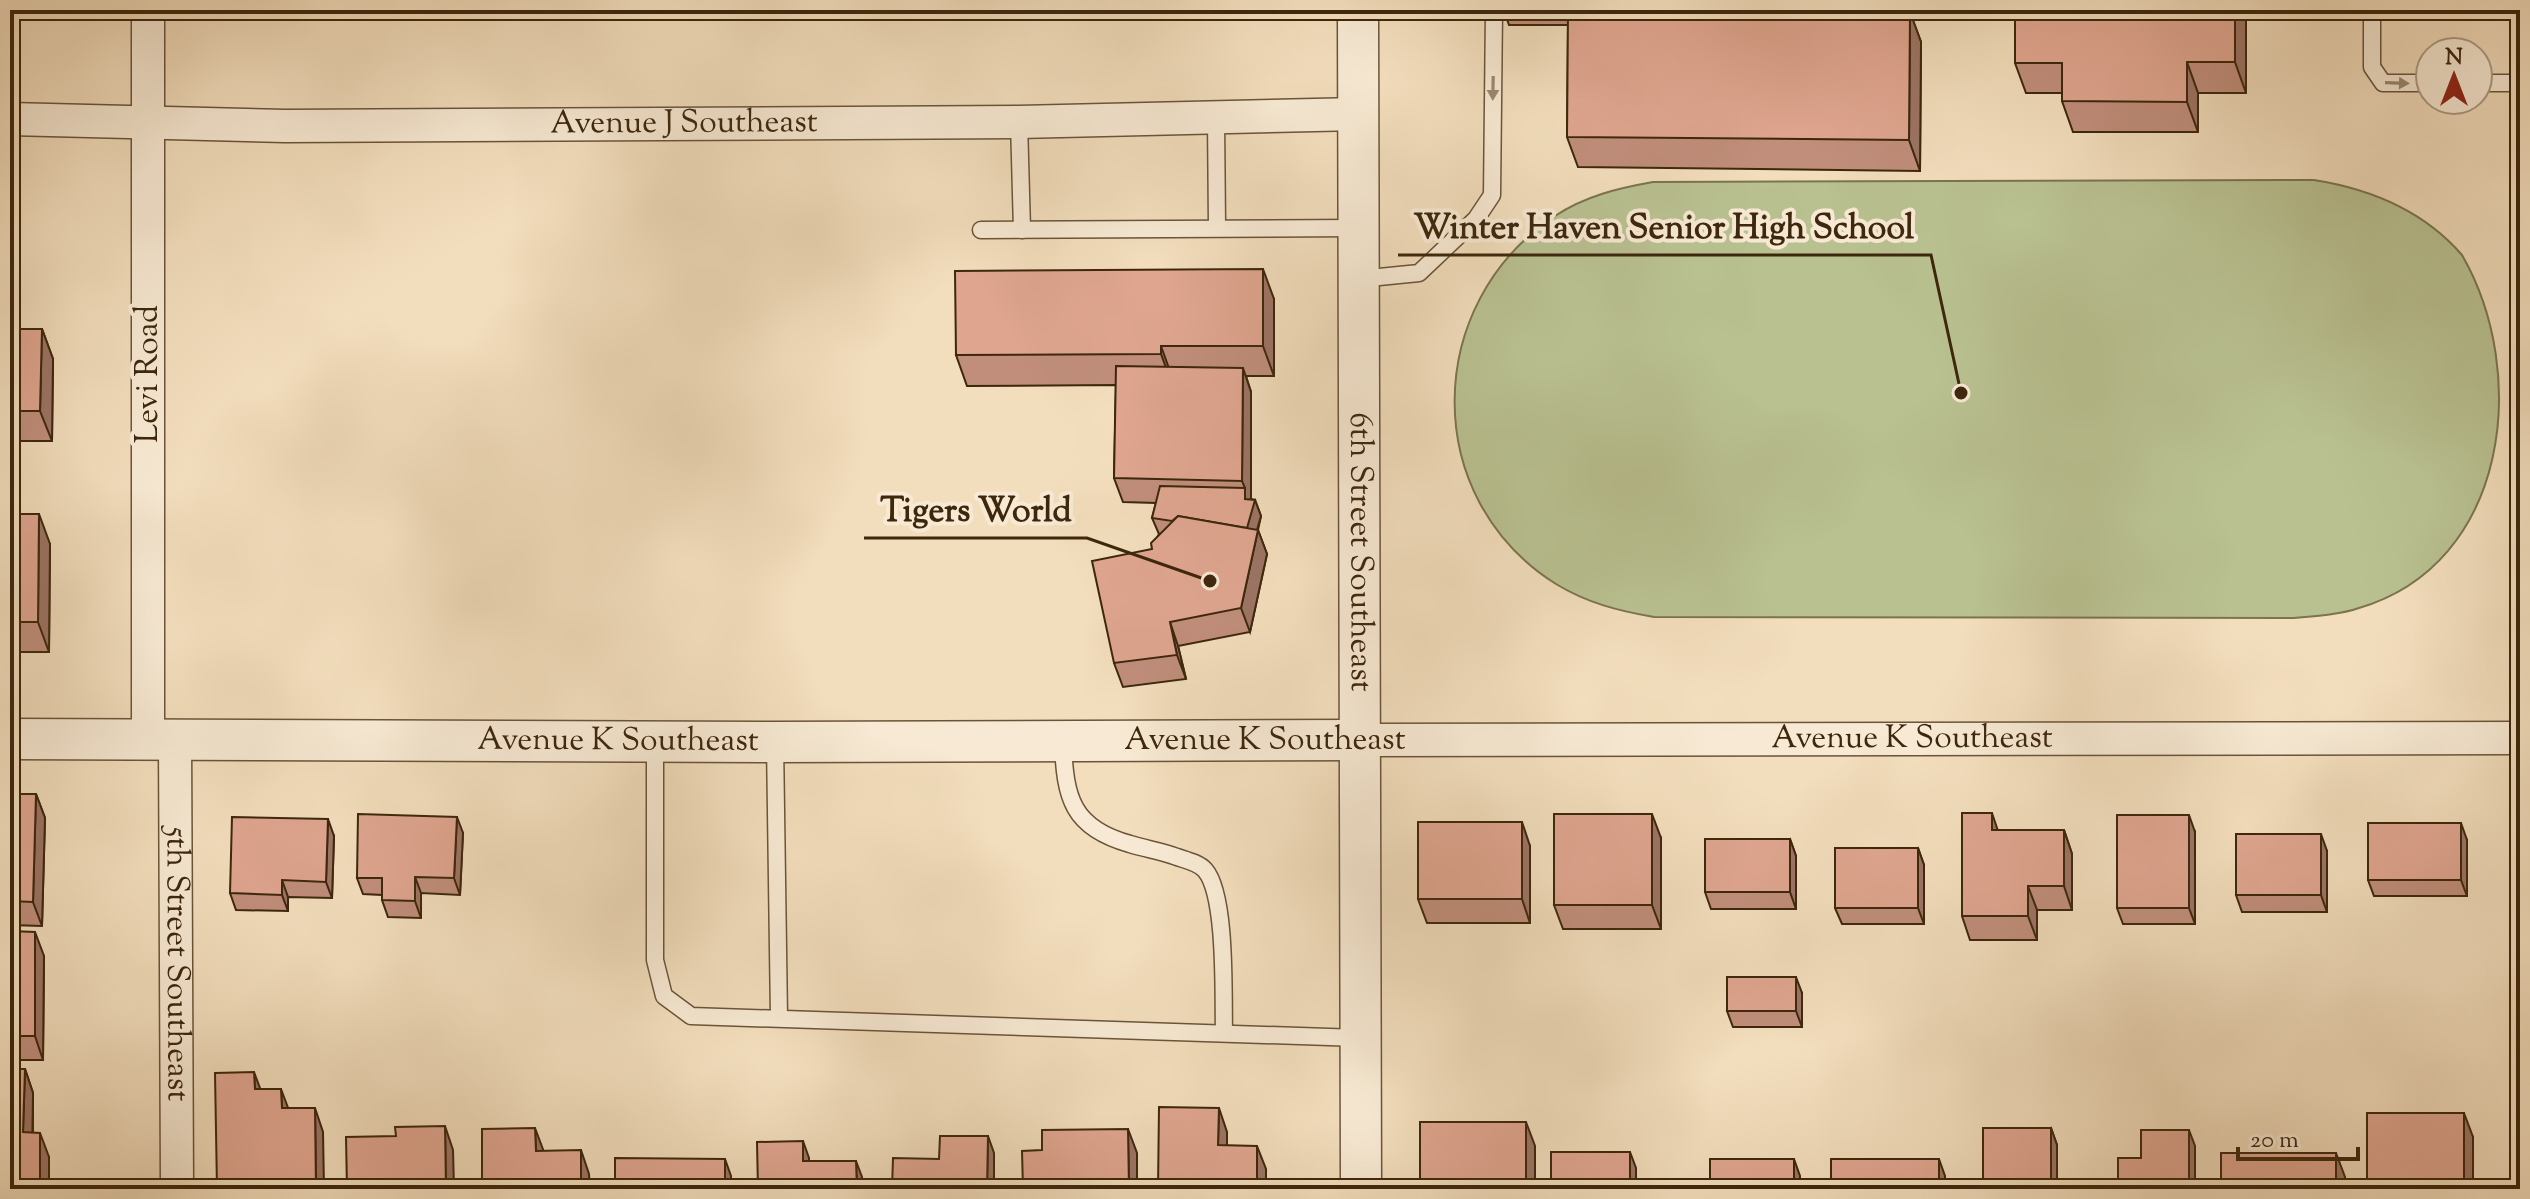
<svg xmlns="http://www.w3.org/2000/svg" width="2530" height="1199" font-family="'Sorts Mill Goudy',serif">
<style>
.green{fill:#b9c191;stroke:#7b744f;stroke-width:2}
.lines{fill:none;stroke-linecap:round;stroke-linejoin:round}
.service-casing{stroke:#6a5439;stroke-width:19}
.minor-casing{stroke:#6a5439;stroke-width:35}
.tertiary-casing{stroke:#6a5439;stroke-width:43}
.service{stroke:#f7e9d3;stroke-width:16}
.minor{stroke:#f7e9d3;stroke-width:32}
.tertiary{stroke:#f7e9d3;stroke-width:40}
.wall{fill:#c08e7b;stroke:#3d270d;stroke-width:2}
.shaded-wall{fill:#9c7464;stroke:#3d270d;stroke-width:2}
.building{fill:#dfa58f;stroke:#3d270d;stroke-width:2}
.oneway{fill:#9a8870}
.labels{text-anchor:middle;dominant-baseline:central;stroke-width:8;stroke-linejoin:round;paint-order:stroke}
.street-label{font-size:32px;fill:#3d270d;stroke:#f7e9d3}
.leader{fill:none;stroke:#3d270d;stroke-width:3}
.callout-dot{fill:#3d270d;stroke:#f7e9d3;stroke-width:3}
.callout-label{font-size:34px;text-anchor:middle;font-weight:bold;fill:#3d270d;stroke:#f7e9d3;stroke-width:8;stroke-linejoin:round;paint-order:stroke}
</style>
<rect width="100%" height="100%" fill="#f2ddbc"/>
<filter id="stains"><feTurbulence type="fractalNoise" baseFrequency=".0025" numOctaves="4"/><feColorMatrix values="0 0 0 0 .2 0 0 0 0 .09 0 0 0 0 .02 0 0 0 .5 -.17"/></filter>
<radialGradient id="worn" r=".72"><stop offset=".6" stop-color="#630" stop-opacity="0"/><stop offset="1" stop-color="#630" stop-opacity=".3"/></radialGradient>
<path class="green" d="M2314,180C2371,189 2423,210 2462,255C2530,373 2509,564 2359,608C2338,615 2316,616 2293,618L1654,617C1619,611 1587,603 1556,584C1419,498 1423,303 1555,216C1585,196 1619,188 1653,182Z"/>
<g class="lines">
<defs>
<g id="service">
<polyline points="2372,10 2372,67 2383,83 2430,83"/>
<polyline points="2478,83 2520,83"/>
<polyline points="1216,119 1217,227"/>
<polyline points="1019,122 1022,230"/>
<polyline points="981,230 1358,228"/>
<polyline points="1359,279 1419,273 1476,219 1492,195 1494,10"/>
<polyline points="775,742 779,1018"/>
<polyline points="655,743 655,960 664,996 691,1016 1359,1038"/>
<path d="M1063,743C1065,798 1072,828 1130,844C1146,849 1162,851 1177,857C1186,860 1199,863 1205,870C1227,895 1223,998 1224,1033"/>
</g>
<g id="minor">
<polyline points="148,10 148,738"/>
<path id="s1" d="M10,119L285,126L1019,122L1359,114"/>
<path id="s2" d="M175,738L177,1189"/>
<path id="s3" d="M1360,740L2520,738"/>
</g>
<g id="tertiary">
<path id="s4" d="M1358,10L1361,1189"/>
<path id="s5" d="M10,739L775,742L1360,740"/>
</g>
</defs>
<use href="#service" class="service-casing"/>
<use href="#minor" class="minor-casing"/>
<use href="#tertiary" class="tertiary-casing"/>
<use href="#service" class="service"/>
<use href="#minor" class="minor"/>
<use href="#tertiary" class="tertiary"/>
</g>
<g class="wall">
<polygon points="1504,10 1909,10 1921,42 1920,171 1578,167 1567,137 1568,25 1509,25"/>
<polygon points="2015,10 2246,10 2246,93 2198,93 2198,132 2073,132 2062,101 2062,93 2026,93 2015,63"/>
<polygon points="1274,299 1274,376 1246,376 1251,392 1251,499 1255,500 1261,516 1258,530 1267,554 1250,632 1178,646 1186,679 1123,687 1114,663 1152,549 1159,534 1152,518 1156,503 1123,502 1114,478 1116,385 967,386 956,355"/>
<polygon points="10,329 42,329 53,359 52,441 10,441"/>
<polygon points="10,514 50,544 49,652 10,652"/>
<polygon points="10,794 36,794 45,818 42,926 10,925"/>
<polygon points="1998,830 2064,830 2072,854 2072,910 2037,910 2037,940 1970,940 1962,916"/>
<polygon points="2195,832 2195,924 2123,924 2117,908"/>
<polygon points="463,833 460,895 421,893 421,918 388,917 382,900 382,895 363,894 357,878"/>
<polygon points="334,836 332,898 288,897 288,911 236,910 230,893"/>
<polygon points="1661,838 1661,929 1563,929 1554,905"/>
<polygon points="1790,839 1796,856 1796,909 1711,909 1705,892"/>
<polygon points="2467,840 2467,896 2374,896 2368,880"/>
<polygon points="1530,846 1530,923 1427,923 1418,899"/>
<polygon points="1918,848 1924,865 1924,924 1842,924 1835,908"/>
<polygon points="2327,851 2327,912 2242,912 2236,895"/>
<polygon points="10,931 44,956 43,1060 10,1060"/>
<polygon points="1802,993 1802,1027 1733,1027 1727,1011"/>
<polygon points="10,1069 25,1069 33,1093 33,1133 49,1157 49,1189 10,1189"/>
<polygon points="2051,1128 2057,1145 2057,1189 1985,1189 1983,1185"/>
<polygon points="2473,1137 2473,1189 2369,1189 2367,1185"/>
</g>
<g class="shaded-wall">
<polygon points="2235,10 2246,10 2246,93 2235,62"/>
<polygon points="1910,12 1921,42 1920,171 1909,140"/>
<polygon points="2187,62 2198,93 2198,132 2187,102"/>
<polygon points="1263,269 1274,299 1274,376 1263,346"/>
<polygon points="42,329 53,359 52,441 40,411"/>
<polygon points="1161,346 1172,377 1172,384 1161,354"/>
<polygon points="1243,368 1251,392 1251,505 1255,500 1261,516 1251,551 1245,535 1245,488 1242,481"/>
<polygon points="39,514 50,544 49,652 38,622"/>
<polygon points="1258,530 1267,554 1250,632 1241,608"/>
<polygon points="1170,622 1178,646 1186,679 1177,655"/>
<polygon points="36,794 45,818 42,926 33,902"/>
<polygon points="1992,813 2000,837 1992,830"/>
<polygon points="1652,814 1661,838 1661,929 1652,905"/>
<polygon points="2189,815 2195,832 2195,924 2189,908"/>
<polygon points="457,817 463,833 460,895 454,878"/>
<polygon points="328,819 334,836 332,898 326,882"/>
<polygon points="1522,822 1530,846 1530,923 1522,899"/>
<polygon points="2461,823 2467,840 2467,896 2461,880"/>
<polygon points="2064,830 2072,854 2072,910 2064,886"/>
<polygon points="2321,834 2327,851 2327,912 2321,895"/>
<polygon points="1790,839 1796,856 1796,909 1790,892"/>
<polygon points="1918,848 1924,865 1924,924 1918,908"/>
<polygon points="415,877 421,893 421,918 415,901"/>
<polygon points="282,880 288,897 288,911 282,895"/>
<polygon points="2028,886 2037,910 2037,940 2028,916"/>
<polygon points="35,932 44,956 43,1060 35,1036"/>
<polygon points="1796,977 1802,993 1802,1027 1796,1011"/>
<polygon points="25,1069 33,1093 32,1156 23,1132"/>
<polygon points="254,1072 263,1096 255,1089"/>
<polygon points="281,1089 290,1113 282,1108"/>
<polygon points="315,1108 323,1132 324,1189 316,1189"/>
<polygon points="1219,1108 1227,1132 1227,1169 1218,1145"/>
<polygon points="2464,1113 2473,1137 2473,1189 2464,1189"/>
<polygon points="1526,1122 1535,1146 1535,1189 1526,1189"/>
<polygon points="445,1126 453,1150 454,1189 446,1189"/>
<polygon points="535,1128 544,1152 536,1151"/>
<polygon points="2051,1128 2057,1145 2057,1189 2053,1189 2051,1185"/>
<polygon points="1128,1129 1137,1153 1137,1189 1129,1189"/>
<polygon points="2189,1130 2195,1146 2195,1189 2189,1189"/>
<polygon points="40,1133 49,1157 49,1189 41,1189 40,1186"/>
<polygon points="988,1136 994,1153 994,1189 987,1189"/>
<polygon points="803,1141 809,1158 809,1178 803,1161"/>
<polygon points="1257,1146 1266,1169 1266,1189 1257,1189"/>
<polygon points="581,1150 589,1174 590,1189 581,1189"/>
<polygon points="1630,1152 1636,1168 1636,1189 1630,1189"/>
<polygon points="2336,1153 2345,1177 2345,1189 2336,1189"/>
<polygon points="725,1159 731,1176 731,1189 725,1189"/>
<polygon points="1794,1159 1800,1176 1800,1189 1794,1189"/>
<polygon points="1939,1159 1945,1176 1945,1189 1939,1189"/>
<polygon points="856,1161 862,1177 863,1189 857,1189"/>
</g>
<g class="building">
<polygon points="1568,10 1897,10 1897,12 1910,12 1909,140 1567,137"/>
<polygon points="2015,10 2235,10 2235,62 2187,62 2187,102 2062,101 2062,63 2015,63"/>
<polygon points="1263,269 1263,346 1161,346 1161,354 956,355 955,271"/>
<polygon points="10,329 42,329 40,411 10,411"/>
<polygon points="1116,366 1243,368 1242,481 1114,478"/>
<polygon points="1160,486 1245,488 1245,499 1255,500 1247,528 1178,516 1172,521 1152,518"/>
<polygon points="10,514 39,514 38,622 10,622"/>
<polygon points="1178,516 1258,530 1241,608 1170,622 1177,655 1114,663 1092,561 1152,549 1151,543"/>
<polygon points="10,794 36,794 33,902 10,901"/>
<polygon points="1962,813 1992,813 1992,830 2064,830 2064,886 2028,886 2028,916 1962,916"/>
<polygon points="358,814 457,817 454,878 415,877 415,901 382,900 382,878 357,878"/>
<rect x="1554" y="814" width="98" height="91"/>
<rect x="2117" y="815" width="72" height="93"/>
<polygon points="232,817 328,819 326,882 282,880 282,895 230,893"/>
<rect x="1418" y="822" width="104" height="77"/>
<rect x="2368" y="823" width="93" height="57"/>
<rect x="2236" y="834" width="85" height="61"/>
<rect x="1705" y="839" width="85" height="53"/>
<rect x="1835" y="848" width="83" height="60"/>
<polygon points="10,931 35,932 35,1036 10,1036"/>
<rect x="1727" y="977" width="69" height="34"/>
<polygon points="10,1069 25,1069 23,1132 40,1133 40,1186 10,1185"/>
<polygon points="254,1072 255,1089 281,1089 282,1108 315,1108 316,1189 217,1189 215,1073"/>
<polygon points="1159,1107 1219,1108 1218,1145 1257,1146 1257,1189 1158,1189"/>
<polygon points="2367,1113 2464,1113 2464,1189 2440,1189 2440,1185 2367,1185"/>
<rect x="1420" y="1122" width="106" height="67"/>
<polygon points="445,1126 446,1189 347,1189 346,1137 396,1136 395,1127"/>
<polygon points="535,1128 536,1151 581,1150 581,1189 482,1189 482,1129"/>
<rect x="1983" y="1128" width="68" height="57"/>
<polygon points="1128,1129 1129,1189 1023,1189 1022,1151 1042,1150 1042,1130"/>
<polygon points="2141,1130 2189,1130 2189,1189 2118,1189 2118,1158 2141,1158"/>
<polygon points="940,1136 988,1136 987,1189 892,1189 893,1158 939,1159"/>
<polygon points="803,1141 803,1161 856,1161 857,1189 758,1189 757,1142"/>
<rect x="1551" y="1152" width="79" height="37"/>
<rect x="2221" y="1153" width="115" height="36"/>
<polygon points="615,1158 725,1159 725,1189 615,1189"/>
<rect x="1710" y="1159" width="84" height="30"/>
<rect x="1831" y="1159" width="108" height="30"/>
</g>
<defs><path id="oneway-solid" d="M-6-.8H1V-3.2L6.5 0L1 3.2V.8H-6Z" transform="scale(2)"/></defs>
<g class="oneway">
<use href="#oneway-solid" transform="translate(2397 83) rotate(2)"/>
<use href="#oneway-solid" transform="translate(1493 88) rotate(91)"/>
</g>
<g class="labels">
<g class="street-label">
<text stroke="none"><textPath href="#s1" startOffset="674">Avenue J Southeast</textPath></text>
<text transform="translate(149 374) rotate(-90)">Levi Road</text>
<text stroke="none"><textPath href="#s4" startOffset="542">6th Street Southeast</textPath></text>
<text stroke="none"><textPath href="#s3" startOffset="552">Avenue K Southeast</textPath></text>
<text stroke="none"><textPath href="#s5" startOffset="608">Avenue K Southeast</textPath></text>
<text x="1265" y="741">Avenue K Southeast</text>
<text stroke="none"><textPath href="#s2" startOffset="226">5th Street Southeast</textPath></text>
</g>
</g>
<path class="leader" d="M1961 393L1931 255H1398M1210 581L1087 538H864"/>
<g class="callout-dot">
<circle cx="1961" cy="393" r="8"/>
<circle cx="1210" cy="581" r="8"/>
</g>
<g class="callout-label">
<text x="1664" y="238">Winter Haven Senior High School</text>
<text x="976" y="521">Tigers World</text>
</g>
<rect width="2530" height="1199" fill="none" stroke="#f2ddbc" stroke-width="40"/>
<rect x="12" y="12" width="2506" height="1175" fill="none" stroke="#3d270d" stroke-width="4"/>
<rect x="20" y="20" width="2490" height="1159" fill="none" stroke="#3d270d" stroke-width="2"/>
<g transform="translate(2454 76)"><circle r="38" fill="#f7e9d3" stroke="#ad9b84" stroke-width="2"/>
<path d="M0-6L14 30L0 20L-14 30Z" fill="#8f2418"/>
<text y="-12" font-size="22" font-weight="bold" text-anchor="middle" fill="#3d270d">N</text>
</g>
<path d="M2238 1147v12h120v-12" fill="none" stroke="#3d270d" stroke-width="4"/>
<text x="2250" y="1147" font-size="24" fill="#3d270d" stroke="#f7e9d3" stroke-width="6" paint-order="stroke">20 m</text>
<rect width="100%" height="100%" filter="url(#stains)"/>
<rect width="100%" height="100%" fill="url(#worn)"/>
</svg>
